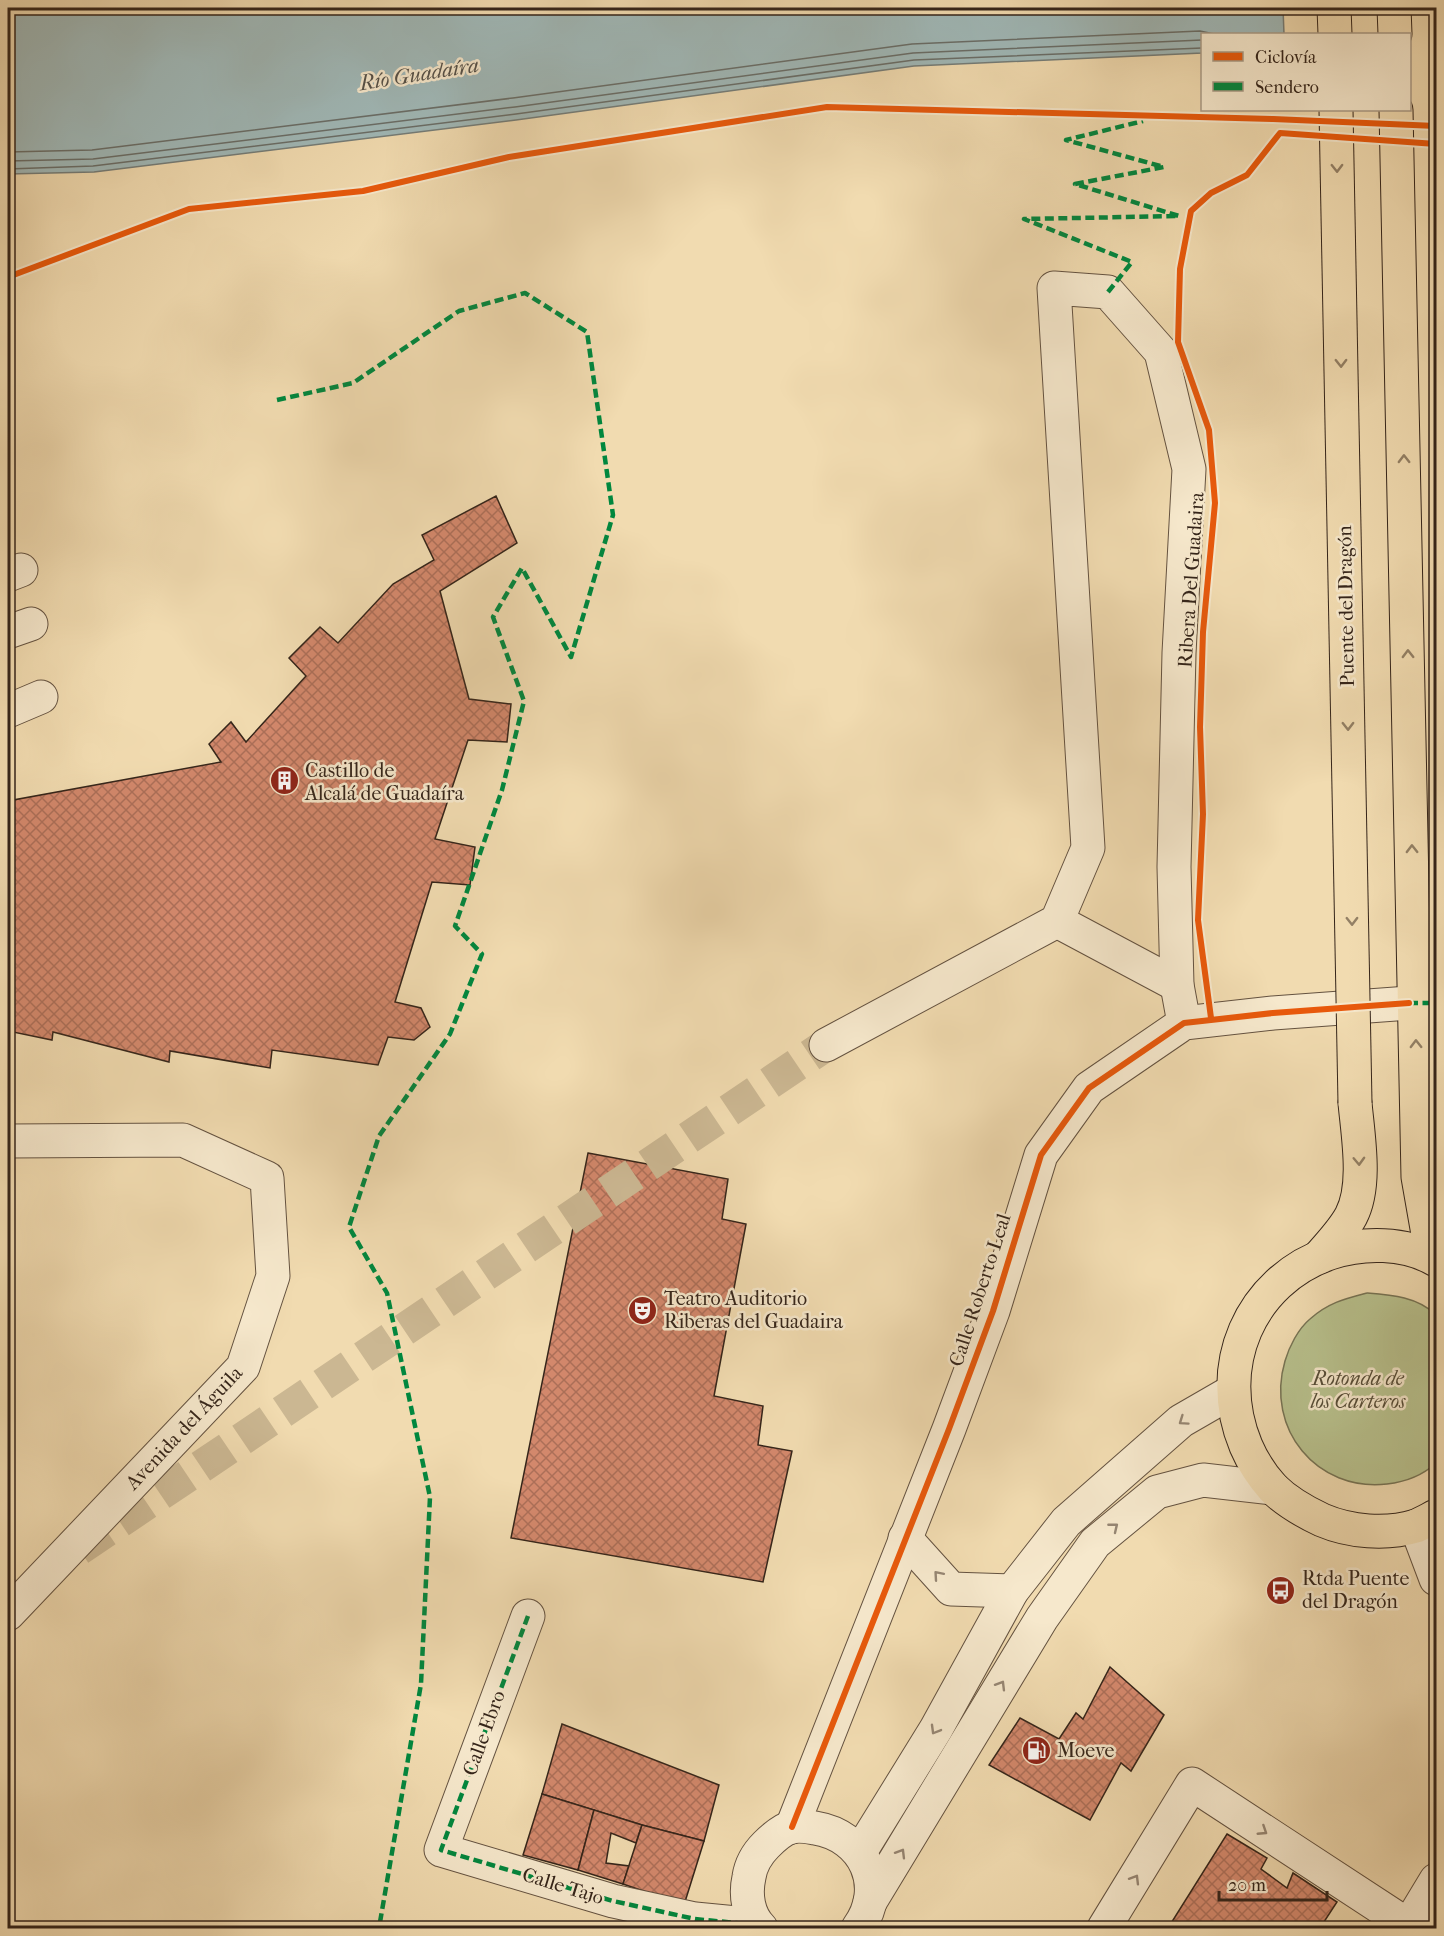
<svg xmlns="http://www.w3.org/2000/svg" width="1444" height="1936" font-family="'IM FELL French Canon',serif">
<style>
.green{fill:#b8c18d;stroke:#767354;stroke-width:1.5}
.water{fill:#a0b8b7;stroke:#757d78;stroke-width:1.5}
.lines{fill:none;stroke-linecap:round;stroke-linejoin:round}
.shore{stroke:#6a6e68;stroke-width:1.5}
.building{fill:url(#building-cross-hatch);stroke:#35251a;stroke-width:1.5}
.minor-tunnel{stroke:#cbb792;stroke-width:33;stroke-dasharray:33 16;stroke-linecap:butt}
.minor-casing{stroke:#645240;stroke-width:35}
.major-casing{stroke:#35251a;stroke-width:35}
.minor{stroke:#f6e8cc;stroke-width:33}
.major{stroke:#f1dbb0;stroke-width:33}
.major-bridge-casing{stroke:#35251a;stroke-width:35;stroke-linecap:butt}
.major-bridge{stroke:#f1dbb0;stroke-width:33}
.quiet{stroke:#00873e;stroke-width:4.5;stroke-dasharray:9 4.5;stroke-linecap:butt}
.cycleway-casing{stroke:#f6e8cc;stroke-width:10}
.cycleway{stroke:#e8590c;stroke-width:6}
.oneway{stroke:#938065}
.oneway2{stroke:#968673}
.labels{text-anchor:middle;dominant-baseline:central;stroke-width:5;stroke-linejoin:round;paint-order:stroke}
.street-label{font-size:20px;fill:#35251a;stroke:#f6e8cc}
.poi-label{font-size:20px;fill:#35251a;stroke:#f6e8cc;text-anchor:start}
.park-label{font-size:20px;font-style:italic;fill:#564c37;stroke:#f6e8cc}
.water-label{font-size:21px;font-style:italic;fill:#555149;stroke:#f6e8cc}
</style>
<defs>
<pattern id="building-cross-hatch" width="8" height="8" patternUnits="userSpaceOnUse" patternTransform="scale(1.5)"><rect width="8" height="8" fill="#d3886c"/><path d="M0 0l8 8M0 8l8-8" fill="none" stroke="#ac6f58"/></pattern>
</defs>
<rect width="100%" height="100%" fill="#f1dbb0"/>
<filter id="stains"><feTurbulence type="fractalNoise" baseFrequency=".00333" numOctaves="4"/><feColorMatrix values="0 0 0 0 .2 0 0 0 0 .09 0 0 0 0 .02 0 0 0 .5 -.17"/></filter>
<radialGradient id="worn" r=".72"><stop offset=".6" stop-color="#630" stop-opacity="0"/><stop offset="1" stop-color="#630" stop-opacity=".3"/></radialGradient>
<path class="green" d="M1367,1293C1392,1295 1418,1297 1436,1315V1463C1423,1475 1405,1482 1387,1484C1317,1492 1265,1429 1285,1361C1289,1347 1298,1329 1310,1319C1328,1303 1344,1299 1367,1293Z"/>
<polygon class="water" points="8,8 1283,8 1284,34 1202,34 1202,53 914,66 516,120 94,172 8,174"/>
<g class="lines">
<g class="shore">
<polyline points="8,152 92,150 513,98 912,44 1200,31 1214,34"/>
<polyline points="8,161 93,159 515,107 913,53 1202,40"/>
<polyline points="8,169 93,166 516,114 914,60 1202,48"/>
</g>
</g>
<g class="building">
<polygon points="496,496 517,543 440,591 469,699 511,704 507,742 468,740 435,839 475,847 470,885 432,882 395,1002 421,1008 430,1027 414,1040 388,1037 378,1065 272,1050 270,1068 170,1051 169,1062 53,1032 52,1040 8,1031 8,801 221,762 209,744 231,722 246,742 306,676 289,658 320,627 338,643 393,584 434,560 422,535"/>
<polygon points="588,1153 728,1179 722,1219 746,1224 714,1396 763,1406 758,1445 792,1451 763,1582 511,1538"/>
<polygon points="1110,1667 1164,1715 1131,1771 1121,1763 1090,1820 989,1765 1020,1718 1059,1739 1076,1713 1083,1719"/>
<polygon points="562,1724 719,1785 704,1841 642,1825 542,1794"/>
<polygon points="542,1794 594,1810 578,1870 523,1855"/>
<polygon points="594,1810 642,1825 636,1843 611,1833 606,1863 629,1866 623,1884 578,1870"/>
<polygon points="642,1825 704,1841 684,1905 623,1884"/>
<polygon points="1227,1834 1267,1858 1261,1869 1287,1888 1293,1873 1337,1902 1320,1928 1168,1928"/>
<polygon points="620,1922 645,1928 616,1928"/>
</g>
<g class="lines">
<polyline class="minor-tunnel" points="79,1549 826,1045"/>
<defs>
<g id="minor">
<polyline points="8,575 21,570"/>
<polyline points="8,632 31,624"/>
<polyline points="8,711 41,697"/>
<polyline points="1057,921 1177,985"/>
<polyline points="826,1045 1057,921 1088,848 1054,288 1108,292 1161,352 1189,469 1179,653 1174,867 1177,985 1184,1023"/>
<polyline points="8,1141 183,1140 267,1178 273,1276 243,1367 8,1614"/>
<polyline points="1416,1526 1436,1579"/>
<polyline points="905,1538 951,1589 1012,1591"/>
<polyline points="528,1616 441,1850 613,1901 695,1919 757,1925"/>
<polyline points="792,1827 949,1429 993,1311 1041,1155 1089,1088 1184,1023 1273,1013 1409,1003"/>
<polyline points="860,1852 936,1729 1012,1591 1066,1522 1181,1421 1233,1391"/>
<polyline points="870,1902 1042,1618 1095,1543 1157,1492 1203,1480 1273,1488"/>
<path d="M761,1928C748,1915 745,1895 749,1877C751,1864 757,1854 766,1845C773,1838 783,1829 792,1827C799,1825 809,1827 815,1828C865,1836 888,1887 858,1928"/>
<polyline points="1104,1928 1192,1784 1409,1926"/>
<polyline points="1407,1928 1436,1880"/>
</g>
<g id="major">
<polyline points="1334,8 1335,34"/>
<polyline points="1394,8 1395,34"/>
<polyline points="1396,110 1418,1177 1432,1257"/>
<path d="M1319,1257C1330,1244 1343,1231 1351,1216C1367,1186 1358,1136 1355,1103"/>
<path d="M1436,1260C1405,1242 1363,1242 1330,1253C1249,1281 1213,1367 1246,1446C1252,1460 1262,1476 1273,1488C1287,1502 1305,1512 1322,1520C1350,1532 1386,1535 1416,1526C1423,1523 1430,1519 1436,1516"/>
</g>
</defs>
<use href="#minor" class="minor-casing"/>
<use href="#major" class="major-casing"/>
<use href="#minor" class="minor"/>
<use href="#major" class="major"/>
<defs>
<polyline id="major-bridge" points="1336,110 1355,1103"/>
</defs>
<use href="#major-bridge" class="major-bridge-casing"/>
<use href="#major-bridge" class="major-bridge"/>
<g class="quiet">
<polyline points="1108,292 1132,262 1024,219 1179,216 1075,184 1164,167 1066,140 1143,121"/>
<polyline points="277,400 353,383 459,311 525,293 587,332 613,515 571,657 522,568 493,617 524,701 502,790 455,926 482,954 450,1034 379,1136 349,1227 387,1293 430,1497 421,1684 379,1928"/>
<polyline points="1409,1003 1436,1003"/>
<polyline points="528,1616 441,1850 613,1901 695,1919 757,1925"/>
</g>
<defs>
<g id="cycleway">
<polyline points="8,277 189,209 363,191 509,157 827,107 1273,119 1436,126"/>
<polyline points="1211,1018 1198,920 1203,814 1200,727 1203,632 1215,503 1209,430 1178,342 1180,269 1191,211 1211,193 1247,175 1280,133 1436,144"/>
<polyline points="792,1827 949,1429 993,1311 1041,1155 1089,1088 1184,1023 1273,1013 1409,1003"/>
</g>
</defs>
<use href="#cycleway" class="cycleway-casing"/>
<use href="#cycleway" class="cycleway"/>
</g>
<defs><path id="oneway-chevron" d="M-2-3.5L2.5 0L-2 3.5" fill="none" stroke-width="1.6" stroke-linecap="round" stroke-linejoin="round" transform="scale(1.5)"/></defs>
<g class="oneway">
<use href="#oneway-chevron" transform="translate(1337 168) rotate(89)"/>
<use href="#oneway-chevron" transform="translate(1341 363) rotate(89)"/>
<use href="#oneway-chevron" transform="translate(1404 459) rotate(-91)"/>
<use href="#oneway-chevron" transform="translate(1408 654) rotate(-91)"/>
<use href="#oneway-chevron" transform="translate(1348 726) rotate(89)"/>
<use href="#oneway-chevron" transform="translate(1412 849) rotate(-91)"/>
<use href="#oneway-chevron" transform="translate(1352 921) rotate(89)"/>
<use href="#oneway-chevron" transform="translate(1416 1044) rotate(-91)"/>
<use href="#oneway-chevron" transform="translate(1359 1161) rotate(88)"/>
</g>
<g class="oneway2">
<use href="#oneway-chevron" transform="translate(1183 1421) rotate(145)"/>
<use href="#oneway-chevron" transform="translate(1114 1527) rotate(-39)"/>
<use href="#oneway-chevron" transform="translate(938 1575) rotate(-131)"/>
<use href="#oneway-chevron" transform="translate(1001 1685) rotate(-59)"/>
<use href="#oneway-chevron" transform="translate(935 1730) rotate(120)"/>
<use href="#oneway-chevron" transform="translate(1263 1831) rotate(33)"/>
<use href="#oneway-chevron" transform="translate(901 1853) rotate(-59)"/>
<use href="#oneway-chevron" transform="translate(1135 1879) rotate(-59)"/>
</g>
<defs>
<symbol id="building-disc" viewBox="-11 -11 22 22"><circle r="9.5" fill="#8f2418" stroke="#f6e8cc"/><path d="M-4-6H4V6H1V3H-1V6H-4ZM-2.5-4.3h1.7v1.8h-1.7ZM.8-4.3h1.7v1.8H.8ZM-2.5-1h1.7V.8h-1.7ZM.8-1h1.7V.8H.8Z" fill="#fff"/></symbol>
<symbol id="theatre-disc" viewBox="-11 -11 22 22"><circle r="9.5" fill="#8f2418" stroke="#f6e8cc"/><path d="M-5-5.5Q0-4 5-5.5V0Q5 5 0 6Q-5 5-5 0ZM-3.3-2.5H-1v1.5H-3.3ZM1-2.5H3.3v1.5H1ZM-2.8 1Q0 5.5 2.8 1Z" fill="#fff"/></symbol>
<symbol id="bus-disc" viewBox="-11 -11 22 22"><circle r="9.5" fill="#8f2418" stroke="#f6e8cc"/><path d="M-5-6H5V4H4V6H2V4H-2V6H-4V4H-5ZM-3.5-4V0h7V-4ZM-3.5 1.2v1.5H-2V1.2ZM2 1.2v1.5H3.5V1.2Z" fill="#fff"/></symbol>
<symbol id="fuel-disc" viewBox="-11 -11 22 22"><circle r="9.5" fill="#8f2418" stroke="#f6e8cc"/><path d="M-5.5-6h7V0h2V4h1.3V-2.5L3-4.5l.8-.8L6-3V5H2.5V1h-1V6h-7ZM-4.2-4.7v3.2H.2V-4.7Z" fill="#fff"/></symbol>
</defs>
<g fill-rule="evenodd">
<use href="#building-disc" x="268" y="764" width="33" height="33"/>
<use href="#theatre-disc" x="626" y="1294" width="33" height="33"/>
<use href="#bus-disc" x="1264" y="1574" width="33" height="33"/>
<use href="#fuel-disc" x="1020" y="1734" width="33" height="33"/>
</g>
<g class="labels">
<g class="street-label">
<text transform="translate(1191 580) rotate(-86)">Ribera Del Guadaira</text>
<text transform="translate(1346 606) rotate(-91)">Puente del Dragón</text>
<text transform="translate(980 1290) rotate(-72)">Calle Roberto Leal</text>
<text transform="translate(184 1428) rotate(-47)">Avenida del Águila</text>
<text transform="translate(484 1733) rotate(-70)">Calle Ebro</text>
<text transform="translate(563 1886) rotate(17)">Calle Tajo</text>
</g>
<g class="poi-label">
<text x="305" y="770">Castillo de<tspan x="305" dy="23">Alcalá de Guadaíra</tspan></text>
<text x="664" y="1298">Teatro Auditorio<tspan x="664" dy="23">Riberas del Guadaira</tspan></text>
<text x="1302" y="1578">Rtda Puente<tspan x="1302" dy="23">del Dragón</tspan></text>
<text x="1057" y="1750">Moeve</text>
</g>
<g class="park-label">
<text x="1358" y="1378">Rotonda de<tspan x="1358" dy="23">los Carteros</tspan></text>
</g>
<g class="water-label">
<text transform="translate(419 74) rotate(-9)">Río Guadaíra</text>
</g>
</g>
<rect width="1444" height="1936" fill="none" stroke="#f1dbb0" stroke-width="30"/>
<rect x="9" y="9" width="1426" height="1918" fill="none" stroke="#35251a" stroke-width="3"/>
<rect x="15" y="15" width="1414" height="1906" fill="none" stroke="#35251a" stroke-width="1.5"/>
<rect x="1201" y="33" width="210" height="78" fill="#f6e8cc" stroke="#a99a85" stroke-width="1.5"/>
<rect x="1213" y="52" width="30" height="9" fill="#e8590c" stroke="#a99a85" stroke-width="1.5"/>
<text x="1255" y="63" font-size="18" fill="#35251a">Ciclovía</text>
<rect x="1213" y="82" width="30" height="9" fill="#00873e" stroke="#a99a85" stroke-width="1.5"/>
<text x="1255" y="93" font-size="18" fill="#35251a">Sendero</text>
<path d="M1219 1891v9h108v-9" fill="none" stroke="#35251a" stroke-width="3"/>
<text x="1228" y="1891" font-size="18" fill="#35251a" stroke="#f6e8cc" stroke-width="4.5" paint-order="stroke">20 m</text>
<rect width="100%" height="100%" filter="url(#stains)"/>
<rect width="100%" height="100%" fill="url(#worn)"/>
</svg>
